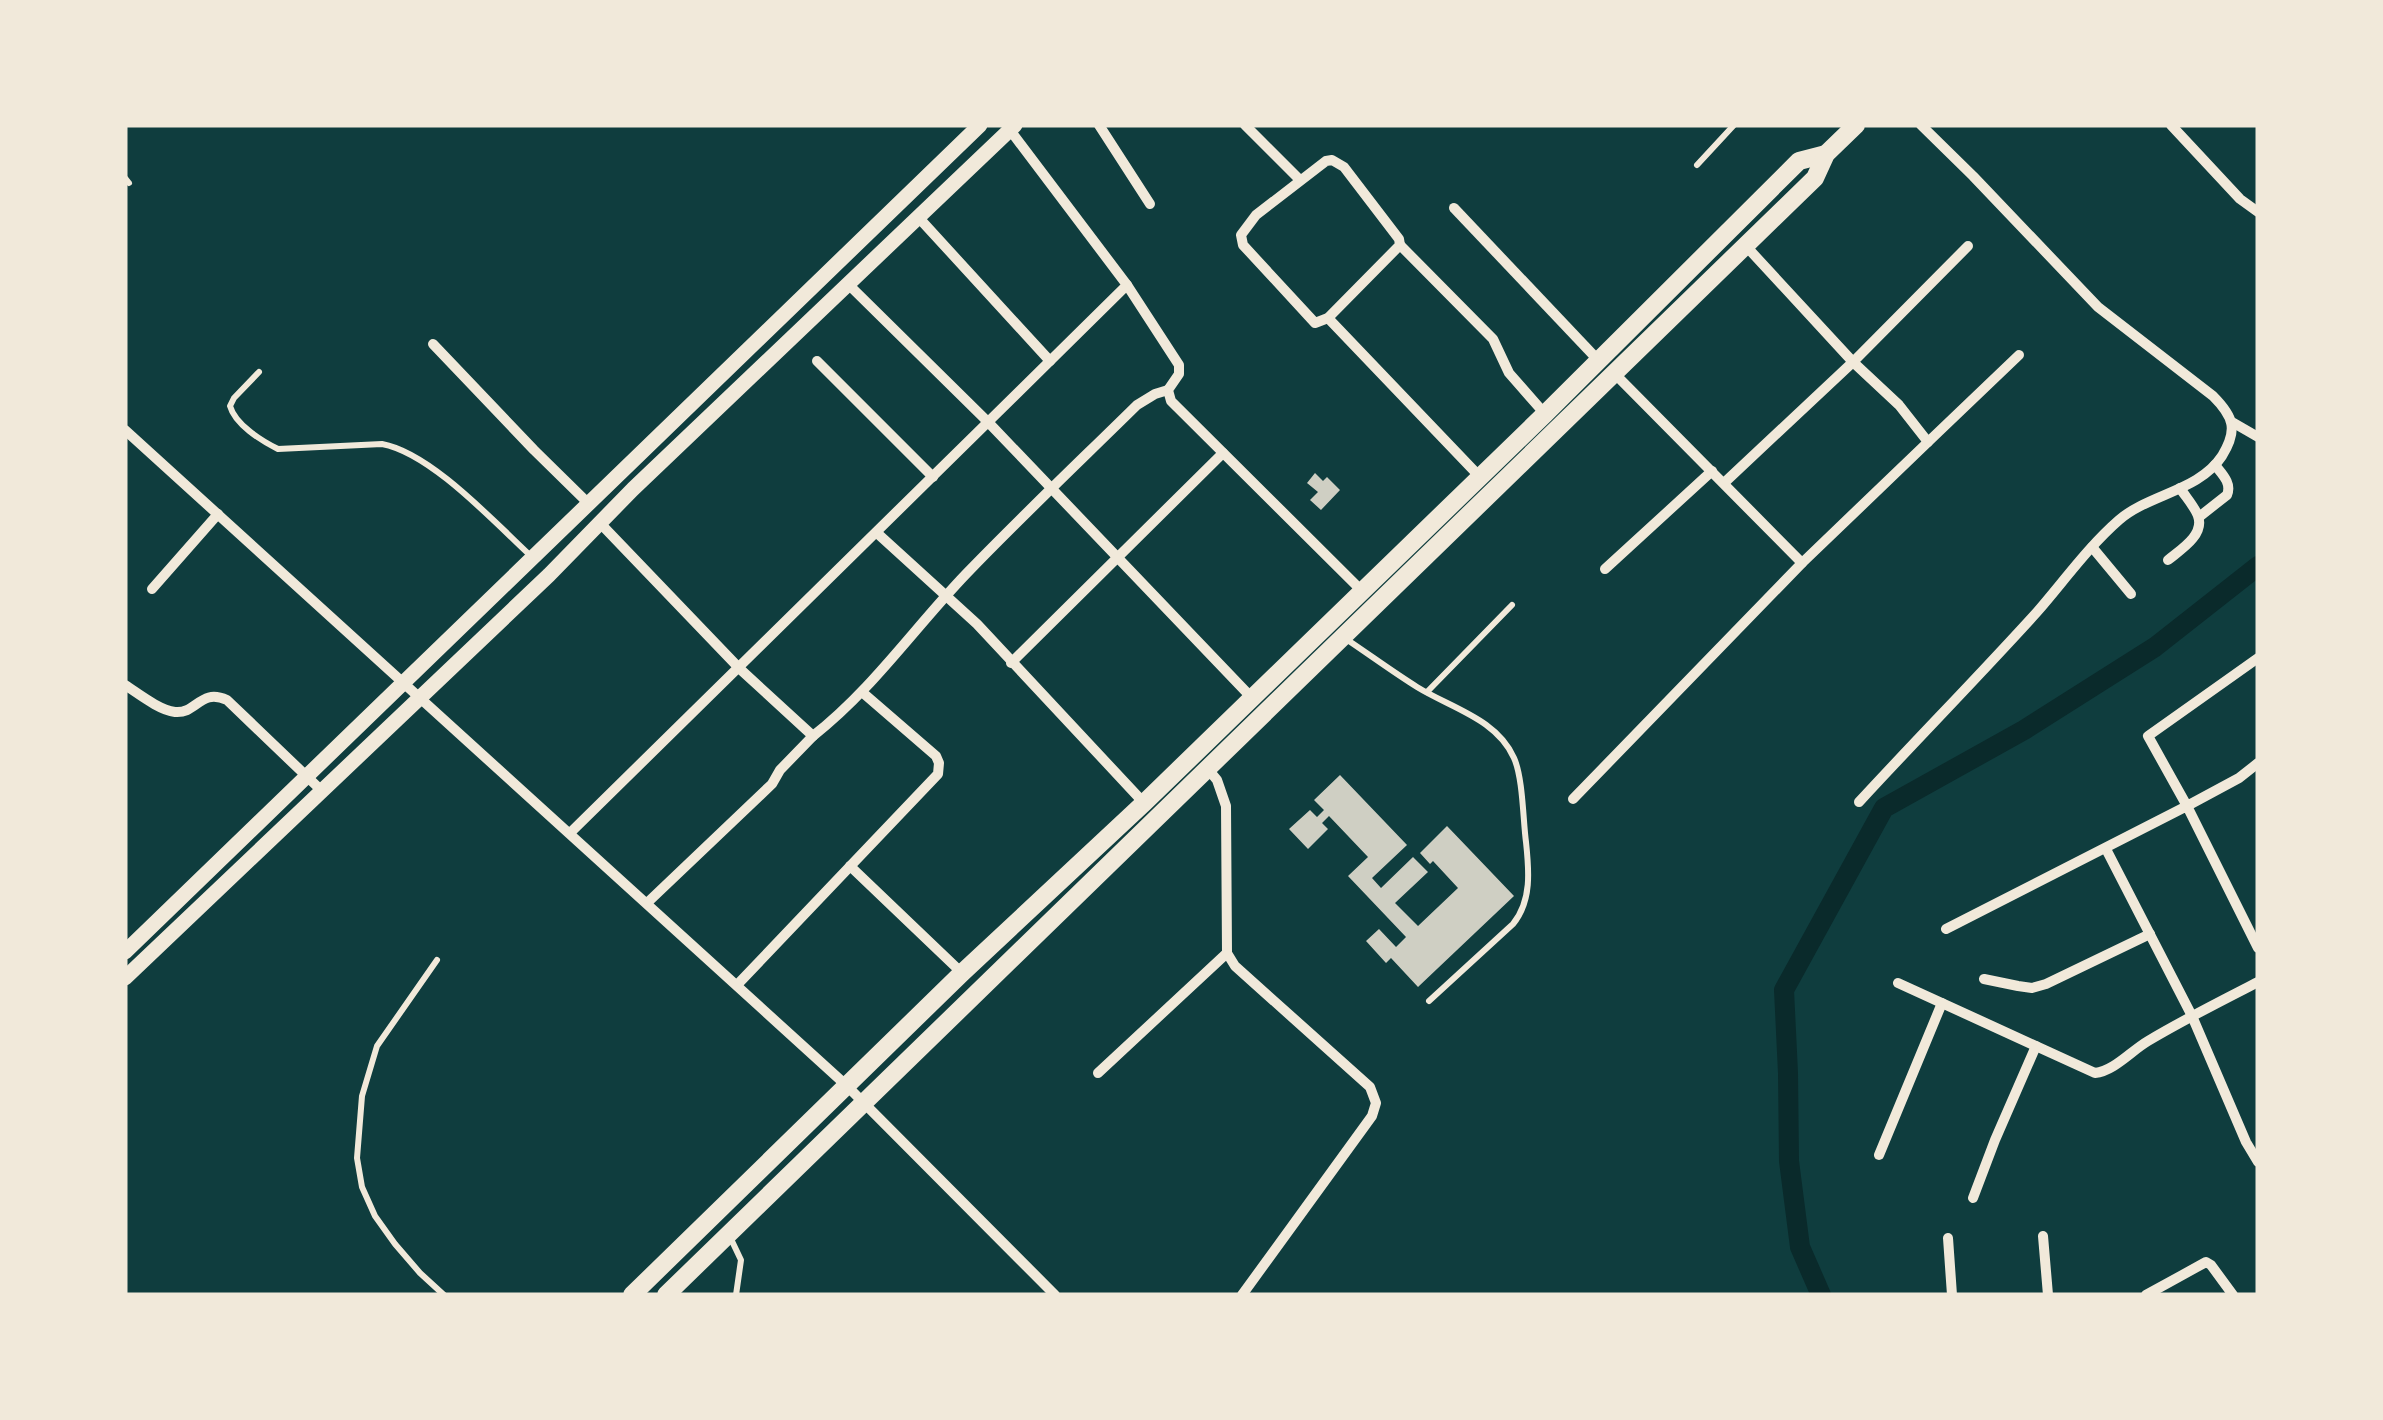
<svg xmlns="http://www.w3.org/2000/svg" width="2383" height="1420" font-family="Jost,sans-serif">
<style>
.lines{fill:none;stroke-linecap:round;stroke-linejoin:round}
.canal{stroke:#0a2a2b;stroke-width:20}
.building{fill:#cfcfc3}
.service{stroke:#f1e9da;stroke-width:6}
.minor{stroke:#f1e9da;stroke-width:10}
.tertiary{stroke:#f1e9da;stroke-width:15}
.secondary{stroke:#f1e9da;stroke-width:18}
</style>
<rect width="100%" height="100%" fill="#0f3d3e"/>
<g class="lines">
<polyline class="canal" points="1821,1295 1800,1247 1789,1161 1788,1073 1784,990 1884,808 2024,730 2155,647 2258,566"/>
</g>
<g class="building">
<polygon points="1315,473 1323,481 1327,477 1340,490 1321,510 1310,500 1318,492 1307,483"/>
<polygon points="1340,775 1407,845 1372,878 1381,888 1413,857 1428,872 1395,903 1418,926 1458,888 1433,861 1430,864 1420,853 1447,826 1514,896 1418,987 1391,958 1386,963 1366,941 1379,929 1396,947 1406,937 1348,876 1368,857 1329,816 1322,823 1328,829 1308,849 1289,829 1310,810 1317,817 1324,810 1314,800"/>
</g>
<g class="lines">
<g class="service">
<polyline points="1697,165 1734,125"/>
<polyline points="125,178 129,183"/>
<path d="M259,372L234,398L230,406C235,424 260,440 278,449L382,444C431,453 494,522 532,557"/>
<path d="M1346,639C1370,655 1393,672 1417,687C1451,708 1497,719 1514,758C1523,778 1523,820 1526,842C1529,870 1532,901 1513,924L1429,1001"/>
<polyline points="1427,692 1512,605"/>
<polyline points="437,960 377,1046 362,1096 357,1158 362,1187 375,1216 395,1244 420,1273 444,1295"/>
<polyline points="731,1239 741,1260 736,1295"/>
</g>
<g class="minor">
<polyline points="1099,125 1150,204"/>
<polyline points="1245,125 1300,180"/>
<polyline points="2171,125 2240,199 2258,212"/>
<polygon points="1332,160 1344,167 1399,239 1400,245 1328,318 1315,323 1243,245 1241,235 1256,215 1326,161"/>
<polyline points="1454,208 1598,360"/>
<polyline points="919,218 1050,361"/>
<polyline points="1400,245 1493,339 1509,373 1545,414"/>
<polyline points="1968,246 1853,362 1899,405 1928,442 2019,355"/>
<polyline points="849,285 988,422 1127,285 1010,130"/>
<polyline points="1127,285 1179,365 1179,374 1168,390 1171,401 1361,590"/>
<polyline points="1328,318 1480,477"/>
<polyline points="433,344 534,450 589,504"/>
<polyline points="817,361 933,477"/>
<polyline points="2232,422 2258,437"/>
<polyline points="125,430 847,1086 1055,1295"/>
<polyline points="1724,483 1853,362 1745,245"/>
<path d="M2199,517L2227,495C2232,483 2222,474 2215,465"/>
<polyline points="599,522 740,669 813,736 780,770 772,784 647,903"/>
<polyline points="877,533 977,624 1144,803"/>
<polyline points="2092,547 2131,594"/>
<path d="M2168,560C2180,550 2205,535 2198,516C2195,507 2185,496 2180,488"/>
<polyline points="1802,563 1928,442"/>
<polyline points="1605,569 1712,471"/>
<polyline points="152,589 218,514"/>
<polyline points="2258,658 2148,736 2187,806 2239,778 2258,763"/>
<polyline points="1011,663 1223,453"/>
<path d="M125,685C139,694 159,710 175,712C197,714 200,688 227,700L322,791"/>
<path d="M813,736C872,690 915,627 967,573C1022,516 1080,461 1137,405L1155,394L1168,390"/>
<polyline points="1207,768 1217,780 1226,806 1227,953 1235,966 1370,1087 1376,1103 1372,1116 1242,1295"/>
<polyline points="1573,799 1802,563 1615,374"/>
<path d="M1859,802C1918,738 1979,676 2037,612C2064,581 2088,547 2119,520C2149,494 2199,491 2222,456C2238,430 2234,417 2213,396L2098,307L1973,176L1921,125"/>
<polyline points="570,833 988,422 1251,697"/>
<polyline points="2106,849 2192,1016 2246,1142 2258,1162"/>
<polyline points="850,866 962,973"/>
<polyline points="1946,929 2187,806 2258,948"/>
<polyline points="1984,979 2018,986 2032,988 2046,984 2150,934"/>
<path d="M1898,983L2095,1073C2114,1071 2131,1051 2148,1041C2183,1020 2221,1001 2258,982"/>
<polyline points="737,985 938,774 939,763 936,756 862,692"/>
<polyline points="1098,1073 1227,953"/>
<polyline points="1879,1155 1942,1003"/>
<polyline points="1973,1198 1995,1140 2036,1046"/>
<polyline points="2043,1236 2048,1295"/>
<polyline points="1948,1238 1952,1295"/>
<polyline points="2146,1295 2206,1262 2211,1265 2233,1295"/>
</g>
<g class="tertiary">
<polyline points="125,952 980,125"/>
<polyline points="125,978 549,575 633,489 1015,125"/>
</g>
<g class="secondary">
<polyline points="632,1295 962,973 1144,803 1545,414 1799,161 1826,154"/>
<polyline points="666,1295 1815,178 1826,154 1856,125"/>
</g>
</g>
<rect width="2383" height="1420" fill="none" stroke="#f1e9da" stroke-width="255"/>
</svg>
